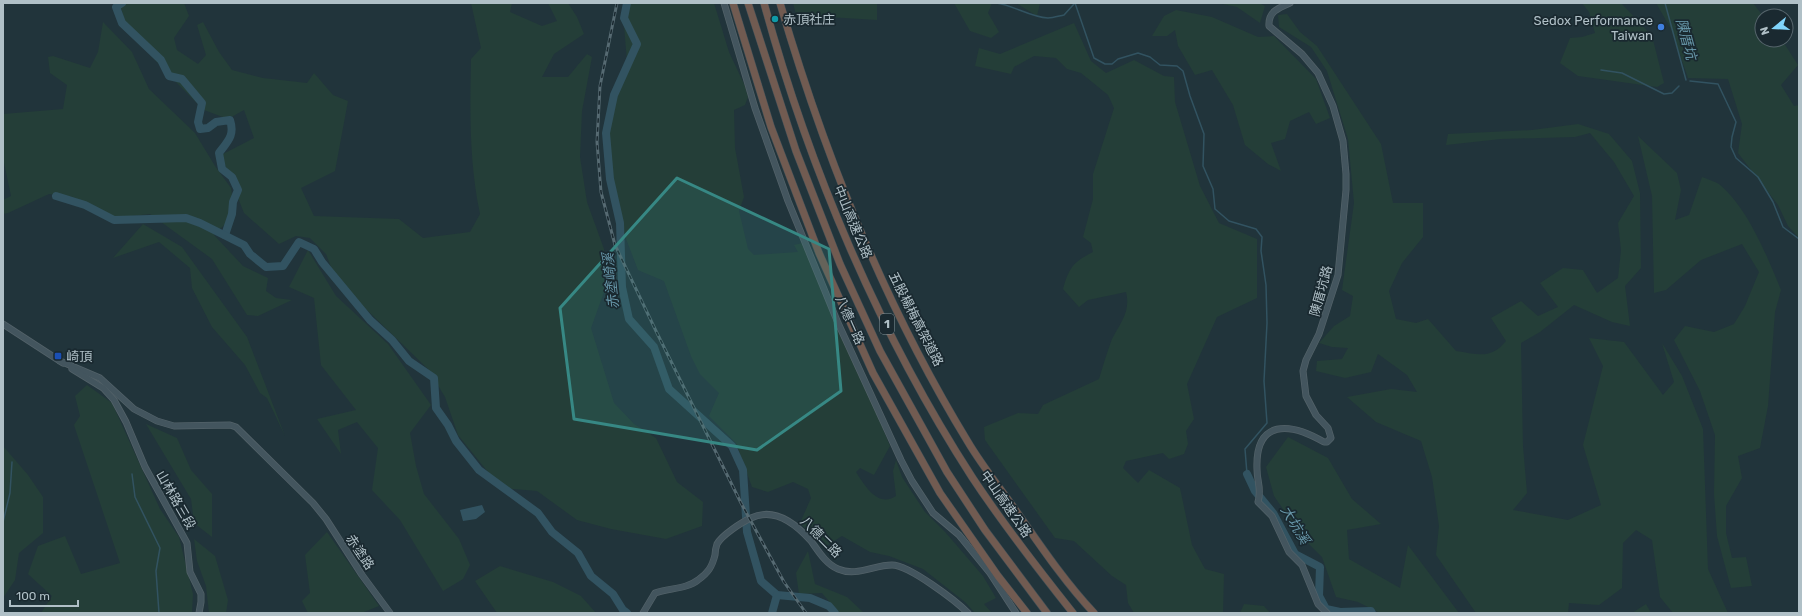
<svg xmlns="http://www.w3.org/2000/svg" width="1802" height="616" font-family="Rubik,'Noto Sans TC',sans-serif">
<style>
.green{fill:#243e38}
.water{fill:#325361}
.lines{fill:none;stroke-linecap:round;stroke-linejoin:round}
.stream{stroke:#325361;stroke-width:1.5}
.river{stroke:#325361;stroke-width:8}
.secondary-casing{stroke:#536269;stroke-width:7}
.highway-casing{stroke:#404f56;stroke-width:8}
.secondary{stroke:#43555e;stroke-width:5.5}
.highway{stroke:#715b51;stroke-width:7}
.rail-casing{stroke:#566a72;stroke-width:3}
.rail{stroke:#1a2930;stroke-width:1.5;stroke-dasharray:4.5;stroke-linecap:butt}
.marked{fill:#378884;fill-opacity:0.2;stroke:#378884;stroke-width:3;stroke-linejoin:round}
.culture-dot{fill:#0f9aa8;stroke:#1a2930;stroke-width:1.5}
.shop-dot{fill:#3f7fe0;stroke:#1a2930;stroke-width:1.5}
.transit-dot{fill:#1a4fb4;stroke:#1a2930;stroke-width:1.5}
.labels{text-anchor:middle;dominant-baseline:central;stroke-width:3.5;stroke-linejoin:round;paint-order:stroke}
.shield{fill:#1a2930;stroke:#83939a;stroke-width:1}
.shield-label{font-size:12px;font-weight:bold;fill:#b0c0c7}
.poi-label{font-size:13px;fill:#b0c0c7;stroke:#1a2930;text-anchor:start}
.street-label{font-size:13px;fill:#b0c0c7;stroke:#1a2930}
.water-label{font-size:14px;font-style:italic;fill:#6796a8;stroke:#1a2930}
</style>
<rect width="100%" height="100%" fill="#21343b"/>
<g class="green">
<path d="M122,3H184L189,16L174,38L177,50L198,64L206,55L197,25L203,22L219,52L232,70L263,78L307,83L314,73L333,95L348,101L335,171L301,188L314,216L399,219L423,238L470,232L480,214C469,161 470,113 471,59L481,48L471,3H512L510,12L542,26L557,21L548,3H568L577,17L584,34L554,54L542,77H568L587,54L592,57L582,111L580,157L587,202L604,249L605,289L591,328L614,403L634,424L656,438L677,482L703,502L702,526L666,539L611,529L577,520L537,491L501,488L458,435L445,397L428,369L369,312L337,283L326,254L310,238L296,236L279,244L244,213L221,155L254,138L244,110L228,119L204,110L164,70L127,29L121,8Z"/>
<path d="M627,3H714L729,52L745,86L748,97L745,105L734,110L735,148L744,197L739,211L748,249L754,255L798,252L794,245L803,243L845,345L875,409L890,446L874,475L860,468L856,472C865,486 878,508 896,496L893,471L896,460L902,477L925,512L946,533L983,576L996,598L984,604L992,613H975L965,602L923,569L889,556L870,552L842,536L823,548L800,523L811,498L808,489L793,482L768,492L752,487L736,443L709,416L719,393L700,374L691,356L664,281L638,270L625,236L612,175L608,117L627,62L624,25Z"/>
<polygon points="793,3 877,3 877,20 796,15"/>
<polygon points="954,3 992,3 988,13 999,32 991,38 970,31"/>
<polygon points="1016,3 1040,3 1037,16"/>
<polygon points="1218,3 1259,3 1265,6 1260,23 1237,7"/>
<polygon points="1582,3 1621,3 1652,36 1664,83 1657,87 1578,76 1560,63 1570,38 1582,37 1595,33 1589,12"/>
<polygon points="1656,3 1753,3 1763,16 1762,16 1762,40 1782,40 1798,65 1781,85 1794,106 1799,105 1799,238 1788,226 1778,205 1738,153 1742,124 1728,79 1688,78 1671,29"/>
<polygon points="1176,10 1212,17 1258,37 1274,36 1316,79 1330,118 1316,124 1309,112 1290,121 1285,139 1271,143 1281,171 1268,164 1245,145 1233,105 1212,70 1195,75 1178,46 1175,30 1167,36 1152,36 1164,16"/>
<path d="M1287,14L1300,32L1317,46L1381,144L1393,203H1423V237L1402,263L1389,291L1396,319L1416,323L1428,319L1456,351C1477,354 1491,360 1506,341L1491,318L1521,301L1538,316L1558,307L1540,283L1563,268L1583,270L1597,293L1618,278L1621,250L1618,223L1634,196L1614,162L1590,133L1575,137L1501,139L1446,145L1448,134L1532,130L1578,124L1609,134L1632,161L1640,193L1641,268L1625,286L1630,326L1612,322L1574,305L1540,332L1521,343L1523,446L1527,493L1513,510L1568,520L1601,505L1583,445L1603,366L1589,338L1624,342L1663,395L1674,382L1662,343L1682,376L1703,429L1708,569L1728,613H1673L1660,597L1652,540L1636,530L1623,543L1622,588L1599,605L1569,603L1568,613H1476L1436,555L1439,526L1432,477L1421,441L1376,422L1347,397L1391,389L1417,392L1407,375L1378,354L1371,372L1345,378L1316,371L1317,361L1342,359L1348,348L1332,347L1319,343L1334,326L1350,316L1353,296L1342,290L1354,203L1348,139L1327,71L1311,47L1279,27L1278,15Z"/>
<polygon points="103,22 132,52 149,89 195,133 215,166 231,188 235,217 217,231 214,235 243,266 268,278 266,291 276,298 292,300 258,316 247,315 212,259 150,214 114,218 73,197 49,194 8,213 3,214 3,200 11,196 3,158 3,114 63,109 67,85 50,73 48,57 53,56 90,68 98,52"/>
<path d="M1074,23L1091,61L1106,73L1134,60L1164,76L1174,77L1175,102L1200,186L1219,223L1257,239V298L1217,317L1187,384L1194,419L1186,431L1188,444L1184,454L1169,459L1163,453L1126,461L1123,468L1138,483L1149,470L1180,488L1192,545L1205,569L1224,574L1223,613H1134L1128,603L1126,585L1112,576L1074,541L1055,538L985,440L984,427L1018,413L1038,414L1043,405L1099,379C1103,366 1107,352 1112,339C1120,323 1131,312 1126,292L1088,300L1079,307L1063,289C1069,268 1073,262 1093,252L1091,243L1083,237L1093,199V174L1114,108L1108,95L1081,73L1067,69L1056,58L1034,56L1014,67L1011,74L975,66L979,48L1000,54Z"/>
<path d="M1638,136L1677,173L1681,190L1675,220L1689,215L1702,177C1707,179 1714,181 1719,184C1748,208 1767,256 1781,290L1775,312L1768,406L1760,448L1738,456L1742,478L1726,506V533L1732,558L1746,557L1752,586L1731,588L1717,536L1714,494L1715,435L1700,391L1674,340L1685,326L1714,332L1734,324L1745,306L1759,272L1742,244L1701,260L1666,290L1654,293L1652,196Z"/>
<polygon points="143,224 182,247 247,337 285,436 267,398 260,393 245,365 212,327 192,288 190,268 159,242 113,258"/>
<polygon points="308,250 336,296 388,344 431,405 410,433 416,466 424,494 459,539 470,565 463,579 443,591 400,520 372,490 378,448 357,422 338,430 341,454 317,419 356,410 321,365 314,298 289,287"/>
<polygon points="87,385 112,403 160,509 179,537 193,594 192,613 41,613 52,596 28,574 38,546 65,536 81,574 120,563 74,425 80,416 75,396"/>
<polygon points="146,424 177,438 191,470 212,494 212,537 194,523 191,499"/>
<polygon points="1288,437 1328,458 1352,499 1381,524 1347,530 1349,559 1400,588 1408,545 1459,613 1380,613 1358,602 1336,597 1322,557 1302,537 1274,496 1266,467"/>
<polygon points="3,446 28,475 43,497 43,533 19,553 15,580 3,598"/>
<polygon points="327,532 379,606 364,612 365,613 308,613 302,601 310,593 305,555"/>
<polygon points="194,539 215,556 228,600 226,613 209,613 206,586 197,561"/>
<polygon points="808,551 815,584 847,597 864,613 839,613 822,593 799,594 796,573"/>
<polygon points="500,566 553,582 581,596 596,613 497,613 475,581"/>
<polygon points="1244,604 1264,606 1270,613 1240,613"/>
<polygon points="1646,604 1651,613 1632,613"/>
</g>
<polygon class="water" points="482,505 485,512 476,519 463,521 460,510"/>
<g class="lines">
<g class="stream">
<path d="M996,3C1013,5 1030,17 1048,18C1053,18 1059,16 1064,15L1074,4"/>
<polyline points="1075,3 1094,58 1105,64 1112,64 1118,59 1138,53 1150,57 1160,65 1177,66 1183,71 1190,96 1204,134 1203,166 1213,189 1215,209 1229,221 1256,229 1262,237 1261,251 1266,285 1267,323 1264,381 1267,423 1245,449 1247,474"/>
<polyline points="1665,3 1686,80"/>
<polyline points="1601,70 1622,73 1664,94 1672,93 1679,86"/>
<polyline points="1690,81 1718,84 1736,122 1732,137 1731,147 1736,158 1758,177 1773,202 1783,227 1799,239"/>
<polyline points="132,474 135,497 160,548 156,571 159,613"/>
<polyline points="3,522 10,493 12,462"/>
</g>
<g class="river">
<path d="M122,3L116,7L122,23L161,60L169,76L182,79L202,103L198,122L200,129L208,128L216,122L230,120C235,135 228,141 219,153L222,169L232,177L238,190L233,202L232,214L225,235"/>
<polyline points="627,3 624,18 637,44 614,95 606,133 610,179 620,223 622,287 629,319 654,347 669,389 732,446 743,470 747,532 761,581 777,595 810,598 829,606 835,613"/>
<polyline points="56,196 85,205 114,220 186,218 200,223 244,245 250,254 266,267 283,266 299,242 314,249 322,262 370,320 392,340 409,361 434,378 436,408 448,425 456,441 479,470 538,513 552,532 578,553 591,576 613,594 623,610 627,613"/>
<polyline points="1247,474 1255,491 1273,513 1295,554 1320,567 1319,596 1326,609 1340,612 1371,611 1372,613"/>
<polyline points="772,613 777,595"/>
</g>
<defs>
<g id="secondary">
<polyline points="724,3 755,108 788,201 838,323 901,460 912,481 933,513 959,535 990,573 1016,613"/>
<path d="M1290,3C1278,8 1268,12 1269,26L1302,54L1318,73L1333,106L1343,141L1346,174V190L1338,275L1319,334L1306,360L1303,371L1306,396L1316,415L1328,428L1331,438L1327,442H1324C1290,422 1255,419 1257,469C1257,483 1262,488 1258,502L1272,516L1289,552L1302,565L1318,604L1327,613"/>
<polyline points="3,324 63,363"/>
<polyline points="60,361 100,378 134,409 157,421 174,426 230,425 236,427 313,503 326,519 362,575 390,613"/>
<polyline points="72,369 103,388 114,400 126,422 145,467 187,543 190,572 201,594 201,602 199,613"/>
<path d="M643,613L655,593C669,588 687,589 698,580C708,573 712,567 715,555C715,552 716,547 717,544C722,535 742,522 751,518C774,507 796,524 811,541C819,552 826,564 838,569C856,577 874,565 892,565C909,565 956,601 968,613"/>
</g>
<g id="highway">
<polyline points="733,3 771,127 819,253 873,373 940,493 998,576 1027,613"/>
<polyline points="748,3 796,151 840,264 880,351 947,472 985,530 1047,613"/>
<path d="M764,3C809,168 879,333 972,477C1003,524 1038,569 1073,613"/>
<path d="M780,3C825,157 885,306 968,442C981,464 997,484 1012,505C1038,542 1063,580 1094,613"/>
</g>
</defs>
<use href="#secondary" class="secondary-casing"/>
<use href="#highway" class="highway-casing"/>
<use href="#secondary" class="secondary"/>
<use href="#highway" class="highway"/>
<defs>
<polyline id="rail" points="617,3 600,86 597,142 601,192 615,245 656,331 741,503 784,582 806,613"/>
</defs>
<use href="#rail" class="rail-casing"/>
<use href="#rail" class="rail"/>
</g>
<path class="marked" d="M677,178L829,249L841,391L757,450L574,419L560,308Z"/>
<circle class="culture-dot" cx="775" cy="19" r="4"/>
<circle class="shop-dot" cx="1661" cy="27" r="4"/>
<rect class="transit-dot" x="54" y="352" width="8" height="8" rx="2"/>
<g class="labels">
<rect class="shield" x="880" y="314" width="14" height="20" rx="3"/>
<g class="shield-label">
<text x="887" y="324">1</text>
</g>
<g class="poi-label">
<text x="783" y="19">赤頂社庄</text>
<text x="1653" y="20" text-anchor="end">Sedox Performance<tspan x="1653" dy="15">Taiwan</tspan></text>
<text x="66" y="356">崎頂</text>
</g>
<g class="street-label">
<text transform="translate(853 222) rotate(67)">中山高速公路</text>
<text transform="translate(1321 291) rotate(-75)">陳厝坑路</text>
<text transform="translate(916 319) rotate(63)">五股楊梅高架道路</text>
<text transform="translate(850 320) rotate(66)">八德一路</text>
<text transform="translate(176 500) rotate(60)">山林路三段</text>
<text transform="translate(1006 504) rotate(55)">中山高速公路</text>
<text transform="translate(821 537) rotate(45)">八德二路</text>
<text transform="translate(360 552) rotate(56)">赤塗路</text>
</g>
<g class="water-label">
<text transform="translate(1686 39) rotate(75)">陳厝坑</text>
<text transform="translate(611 281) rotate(-96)">赤塗崎溪</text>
<text transform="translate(1295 525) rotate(59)">大坑溪</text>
</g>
</g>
<rect width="1802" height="616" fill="none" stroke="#b0c0c7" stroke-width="8"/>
<g transform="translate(1774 28) rotate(252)"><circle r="19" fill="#1a2930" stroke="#56656c"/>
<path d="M0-3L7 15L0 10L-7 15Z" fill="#80d4fb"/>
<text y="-6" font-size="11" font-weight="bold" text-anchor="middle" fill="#b0c0c7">N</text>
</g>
<path d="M10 600v6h68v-6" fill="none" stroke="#b0c0c7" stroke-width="2"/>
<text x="16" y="600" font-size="12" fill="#b0c0c7" stroke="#1a2930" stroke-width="3" paint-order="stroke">100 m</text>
</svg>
